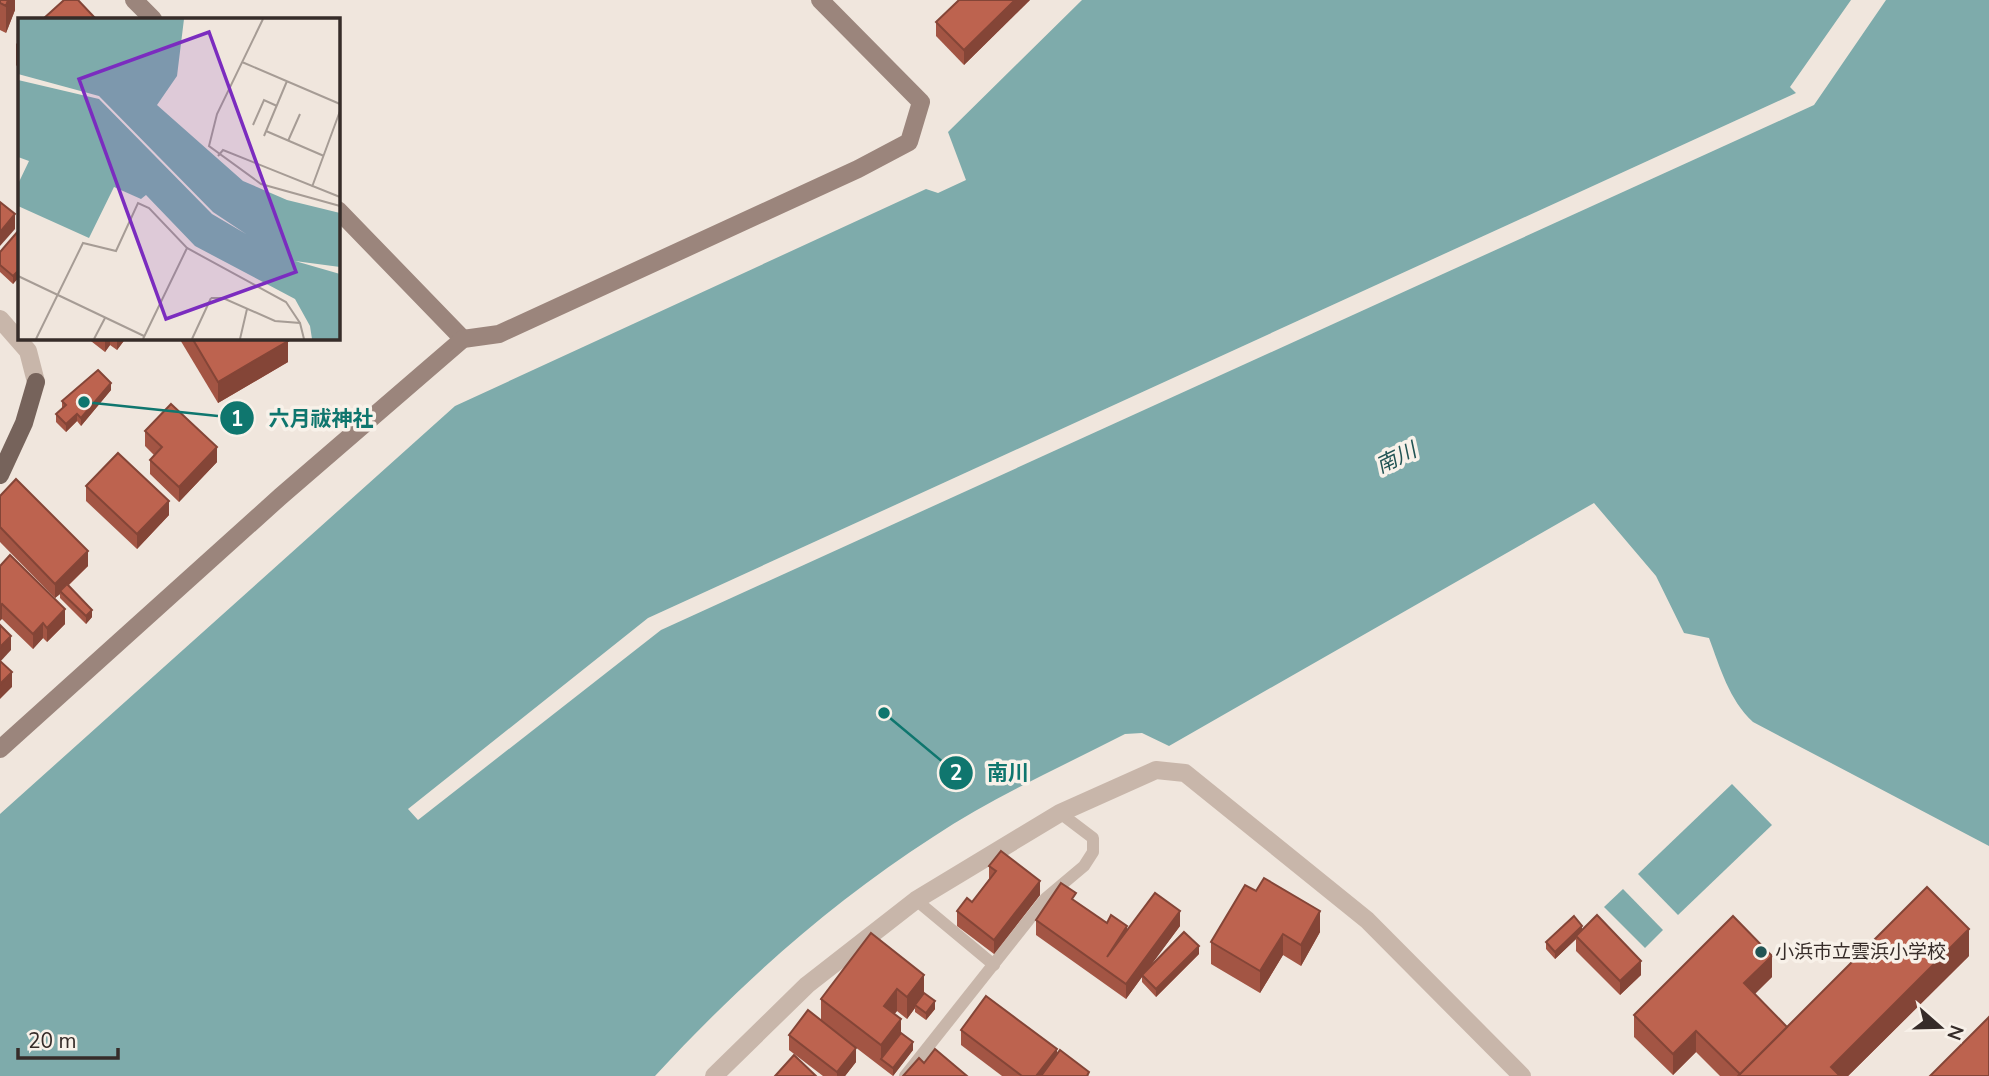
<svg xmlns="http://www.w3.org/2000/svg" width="1989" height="1076" font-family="'Nunito Sans','Noto Sans JP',sans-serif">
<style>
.water{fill:#7eabab}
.pier{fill:#f0e6dd}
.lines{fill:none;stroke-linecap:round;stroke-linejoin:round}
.lane{stroke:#c8b6aa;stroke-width:12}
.street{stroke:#c8b6aa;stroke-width:18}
.secondary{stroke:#9b857c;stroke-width:18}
.primary{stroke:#76635b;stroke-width:18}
.wall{fill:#a35544}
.shaded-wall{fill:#844537}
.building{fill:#bd634f;stroke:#844537;stroke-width:2}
.poi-dot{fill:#225454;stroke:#f8f1e9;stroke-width:2.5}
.labels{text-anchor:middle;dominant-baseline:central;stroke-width:7;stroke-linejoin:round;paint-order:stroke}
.poi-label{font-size:19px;fill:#362c29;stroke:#f8f1e9;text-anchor:start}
.water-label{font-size:21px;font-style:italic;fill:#225454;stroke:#f8f1e9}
.inset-road{fill:none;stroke:#a69c95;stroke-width:2}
.view{fill:#7b2cbf;fill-opacity:0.15;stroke:#7b2cbf;stroke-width:3.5}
.inset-edge{fill:none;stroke:#362c29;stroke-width:3.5}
.leader{fill:none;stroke:#0f766e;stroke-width:2.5}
.callout-dot{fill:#0f766e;stroke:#f8f1e9;stroke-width:2.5}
.mark-label{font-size:21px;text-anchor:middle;font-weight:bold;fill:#fff}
.callout-label{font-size:21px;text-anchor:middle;font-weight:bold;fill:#0f766e;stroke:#f8f1e9;stroke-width:7;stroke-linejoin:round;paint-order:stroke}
</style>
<rect width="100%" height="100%" fill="#f0e6dd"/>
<g class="water">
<path d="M1082,0H1989V846L1753,722C1729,700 1720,667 1709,638L1684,633L1656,576L1594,503L1169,746L1142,733L1125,734C1061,767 993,797 933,837C829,904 739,985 655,1076H0V814L455,406L926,189L938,193L966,180L948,132Z"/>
<polygon points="1732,784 1772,825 1678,915 1638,874"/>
<polygon points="1623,889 1663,930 1645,948 1604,907"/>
</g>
<polygon class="pier" points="1851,0 1886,0 1814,105 661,630 418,820 408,809 648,618 1796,93 1790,87"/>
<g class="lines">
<g class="lane">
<polyline points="916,900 994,965"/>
<polyline points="905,1076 1046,898 1084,866 1093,852 1093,838 1060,813"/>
</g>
<g class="street">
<polyline points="0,319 28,351 36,382"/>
<polyline points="714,1076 807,985 916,900 1060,813 1156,770 1185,773 1367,920 1522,1076"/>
</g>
<g class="secondary">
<polyline points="134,0 153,19"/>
<polyline points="338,210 463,339"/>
<polyline points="0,749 281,496 463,339 499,334 858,169 909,142 921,102 820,0"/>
</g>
<polyline class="primary" points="0,475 24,423 36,382"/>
</g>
<g class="wall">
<polygon points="0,0 15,0 15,10 6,33 0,30"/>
<polygon points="1030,0 964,65 936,36 936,22"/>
<polygon points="19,41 19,69 16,65 16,44"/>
<polygon points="19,230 19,289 19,277 13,284 0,272 0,252"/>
<polygon points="87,338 126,338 117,350 110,345 105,352"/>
<polygon points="179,338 286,338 288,362 218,403"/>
<polygon points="111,390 81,426 77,421 66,432 56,422 56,414 62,409 62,401"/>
<polygon points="145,431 217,462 179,502 150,474 150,460 154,455 145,446"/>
<polygon points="86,486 169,515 137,549 86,501"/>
<polygon points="0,496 88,566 68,586 92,617 86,624 60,598 60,594 55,598 0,542"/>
<polygon points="0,566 65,624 47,642 43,638 33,649 2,619"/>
<polygon points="989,866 1040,895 994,954 957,926 957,911 972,902 989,879"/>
<polygon points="1245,885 1320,932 1301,966 1283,955 1260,993 1211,964 1211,942"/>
<polygon points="1076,902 1107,923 1127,931 1180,926 1149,967 1199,954 1156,997 1142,982 1142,977 1126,999 1036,935 1036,920"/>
<polygon points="1582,930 1641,975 1620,995 1576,951 1576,939 1555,959 1546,949 1546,942"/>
<polygon points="871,933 924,993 935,1009 926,1020 915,1012 915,1008 907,1019 897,1011 894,1014 901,1033 913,1050 893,1076 846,1040 856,1062 845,1076 823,1076 789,1050 789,1035 821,1020 821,999"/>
<polygon points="1969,956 1848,1076 1720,1076 1696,1052 1673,1075 1634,1037 1634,1015 1772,977 1754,994 1787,1027"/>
<polygon points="961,1030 1057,1055 1089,1076 1002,1076 961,1045"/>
</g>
<g class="shaded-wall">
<polygon points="8,0 15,0 15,10 6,33 6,6"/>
<polygon points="1015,0 1030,0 964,65 964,50"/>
<polygon points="15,214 15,229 0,246 0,232"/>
<polygon points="19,270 19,277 13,284 13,276"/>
<polygon points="105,338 110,338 110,345 105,352"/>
<polygon points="117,338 126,338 117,350"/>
<polygon points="288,341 288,362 218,403 218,382"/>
<polygon points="111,383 111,390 81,426 81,418"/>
<polygon points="77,414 77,421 66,432 66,424"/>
<polygon points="217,447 217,462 179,502 179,487"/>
<polygon points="169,501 169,515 137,549 137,534"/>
<polygon points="88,551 88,566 61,592 60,591 60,594 55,598 55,584"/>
<polygon points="2,604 2,619 0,621 0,606"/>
<polygon points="65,609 65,624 47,642 47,628"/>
<polygon points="92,610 92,617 86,624 86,616"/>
<polygon points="43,623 43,638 33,649 33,634"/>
<polygon points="11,636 11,650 0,662 0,647"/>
<polygon points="12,672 12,687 0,699 0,684"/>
<polygon points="1040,881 1040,895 994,954 994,940"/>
<polygon points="1180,911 1180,926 1143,976 1142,975 1142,977 1126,999 1126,984"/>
<polygon points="1320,911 1320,932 1301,966 1301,945"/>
<polygon points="1127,926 1127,941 1107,972 1107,957"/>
<polygon points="1582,926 1582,933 1576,936 1576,939 1555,959 1555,952"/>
<polygon points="1969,929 1969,956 1848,1076 1831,1076 1831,1067"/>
<polygon points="1283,934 1283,955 1260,993 1260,971"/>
<polygon points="1199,946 1199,954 1156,997 1156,989"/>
<polygon points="1772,956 1772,977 1744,1005 1744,983"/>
<polygon points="1641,961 1641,975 1620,995 1620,981"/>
<polygon points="924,975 924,996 915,1005 915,1008 907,1019 907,997"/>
<polygon points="897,989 897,1011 884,1027 884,1006"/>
<polygon points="935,1001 935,1009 926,1020 926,1013"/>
<polygon points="901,1019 901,1041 881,1059 881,1045"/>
<polygon points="1696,1031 1696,1052 1673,1075 1673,1054"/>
<polygon points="913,1042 913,1050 893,1076 893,1068"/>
<polygon points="856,1048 856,1062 845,1076 837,1076 837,1072"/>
<polygon points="1057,1049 1057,1063 1047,1076 1036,1076"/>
</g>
<g class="building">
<polygon points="0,0 8,0 6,6 0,3"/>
<polygon points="64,0 78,0 96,19 43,19"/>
<polygon points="959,0 1015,0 964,50 936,22"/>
<polygon points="0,202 15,214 0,232"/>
<polygon points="19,230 19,270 13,276 0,265 0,252"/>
<polygon points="192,338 286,338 288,341 218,382"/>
<polygon points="98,370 111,383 81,418 77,414 66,424 56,414 66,405 62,401"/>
<polygon points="171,404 217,447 179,487 150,460 162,447 145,431"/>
<polygon points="118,453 169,501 137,534 86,486"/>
<polygon points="16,479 88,551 55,584 0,527 0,496"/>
<polygon points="10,555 65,609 47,628 43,623 33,634 2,604 0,606 0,566"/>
<polygon points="67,584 92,610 86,616 60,591"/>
<polygon points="0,625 11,636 0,647"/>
<polygon points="0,661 12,672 0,684"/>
<polygon points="1001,851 1040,881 994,940 957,911 967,898 972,902 996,871 989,866"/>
<polygon points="1264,878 1320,911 1301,945 1283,934 1260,971 1211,942 1245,885 1256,891"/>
<polygon points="1061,883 1076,893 1072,899 1107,923 1111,915 1127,926 1107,957 1155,893 1180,911 1126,984 1036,920"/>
<polygon points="1927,887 1969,929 1831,1067 1840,1076 1738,1076"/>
<polygon points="1597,915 1641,961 1620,981 1576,936"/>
<polygon points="1574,916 1582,926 1555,952 1546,942"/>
<polygon points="1733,916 1772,956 1744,983 1787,1027 1740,1074 1696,1031 1673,1054 1634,1015"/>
<polygon points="1184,932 1199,946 1156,989 1142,975"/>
<polygon points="871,933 924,975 907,997 897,989 884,1006 901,1019 881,1045 821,999"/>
<polygon points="924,993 935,1001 926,1013 915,1005"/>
<polygon points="986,996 1057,1049 1036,1076 1022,1076 961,1030"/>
<polygon points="808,1010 856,1048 837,1072 789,1035"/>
<polygon points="1989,1017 1989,1076 1930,1076"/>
<polygon points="901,1033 913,1042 893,1068 881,1059"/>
<polygon points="935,1049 967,1076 903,1076 919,1058 924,1063"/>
<polygon points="1060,1050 1089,1072 1087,1076 1041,1076"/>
<polygon points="794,1055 816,1076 775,1076"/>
</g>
<circle class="poi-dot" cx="1761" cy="952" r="7"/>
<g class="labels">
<g class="poi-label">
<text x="1775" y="952">小浜市立雲浜小学校</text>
</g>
<g class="water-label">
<text transform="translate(1396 458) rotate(-26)">南川</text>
</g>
</g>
<g transform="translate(18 18)">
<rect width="322" height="322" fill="#f0e6dd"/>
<path d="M0,1H166L159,58L139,87L225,163L269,182L322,195V249L277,243L322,256V321H294L292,308L277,281L177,228L128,177L123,181L96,169L71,220L0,188V166L11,143L0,139Z" fill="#7eabab"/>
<path d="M0,56L81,78L195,194L228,216L194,196L81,81L0,62Z" fill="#f0e6dd"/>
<path class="inset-road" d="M245,1L199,96L191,128L243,166L322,188M224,44L322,86M235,107L246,82L259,88M248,113L306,138M246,118L269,63M270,123L282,96M200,138L205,132L322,179M294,169L322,93M0,258L126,318M193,280H205L257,303L282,305L286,321M18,321L65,225L98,233L120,185L131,190L169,230L268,284L282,305M76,321L87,300M125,321L169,230M174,321L193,280M222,321L229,291"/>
<path class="view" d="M191,14L278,254L148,301L61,61Z"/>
<rect width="322" height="322" class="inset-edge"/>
</g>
<path class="leader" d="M84 402L237 418M884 713L956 773"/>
<g class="callout-dot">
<circle cx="84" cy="402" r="7"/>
<circle cx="884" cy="713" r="7"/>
<circle cx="237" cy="418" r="18"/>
<circle cx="956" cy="773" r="18"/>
</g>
<g class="mark-label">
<text x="237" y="426">1</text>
<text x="956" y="780">2</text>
</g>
<g class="callout-label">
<text x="321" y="426">六月祓神社</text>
<text x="1008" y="780">南川</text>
</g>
<g transform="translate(1940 1027) rotate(110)" stroke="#f8f1e9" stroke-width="5" paint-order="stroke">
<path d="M0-5L12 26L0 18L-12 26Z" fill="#362c29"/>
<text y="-10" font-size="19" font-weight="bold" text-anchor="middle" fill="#362c29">N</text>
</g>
<path d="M18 1048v10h100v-10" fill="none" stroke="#362c29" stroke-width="3.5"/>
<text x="28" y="1048" font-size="21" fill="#362c29" stroke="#f8f1e9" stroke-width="5" paint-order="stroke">20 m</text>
</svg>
